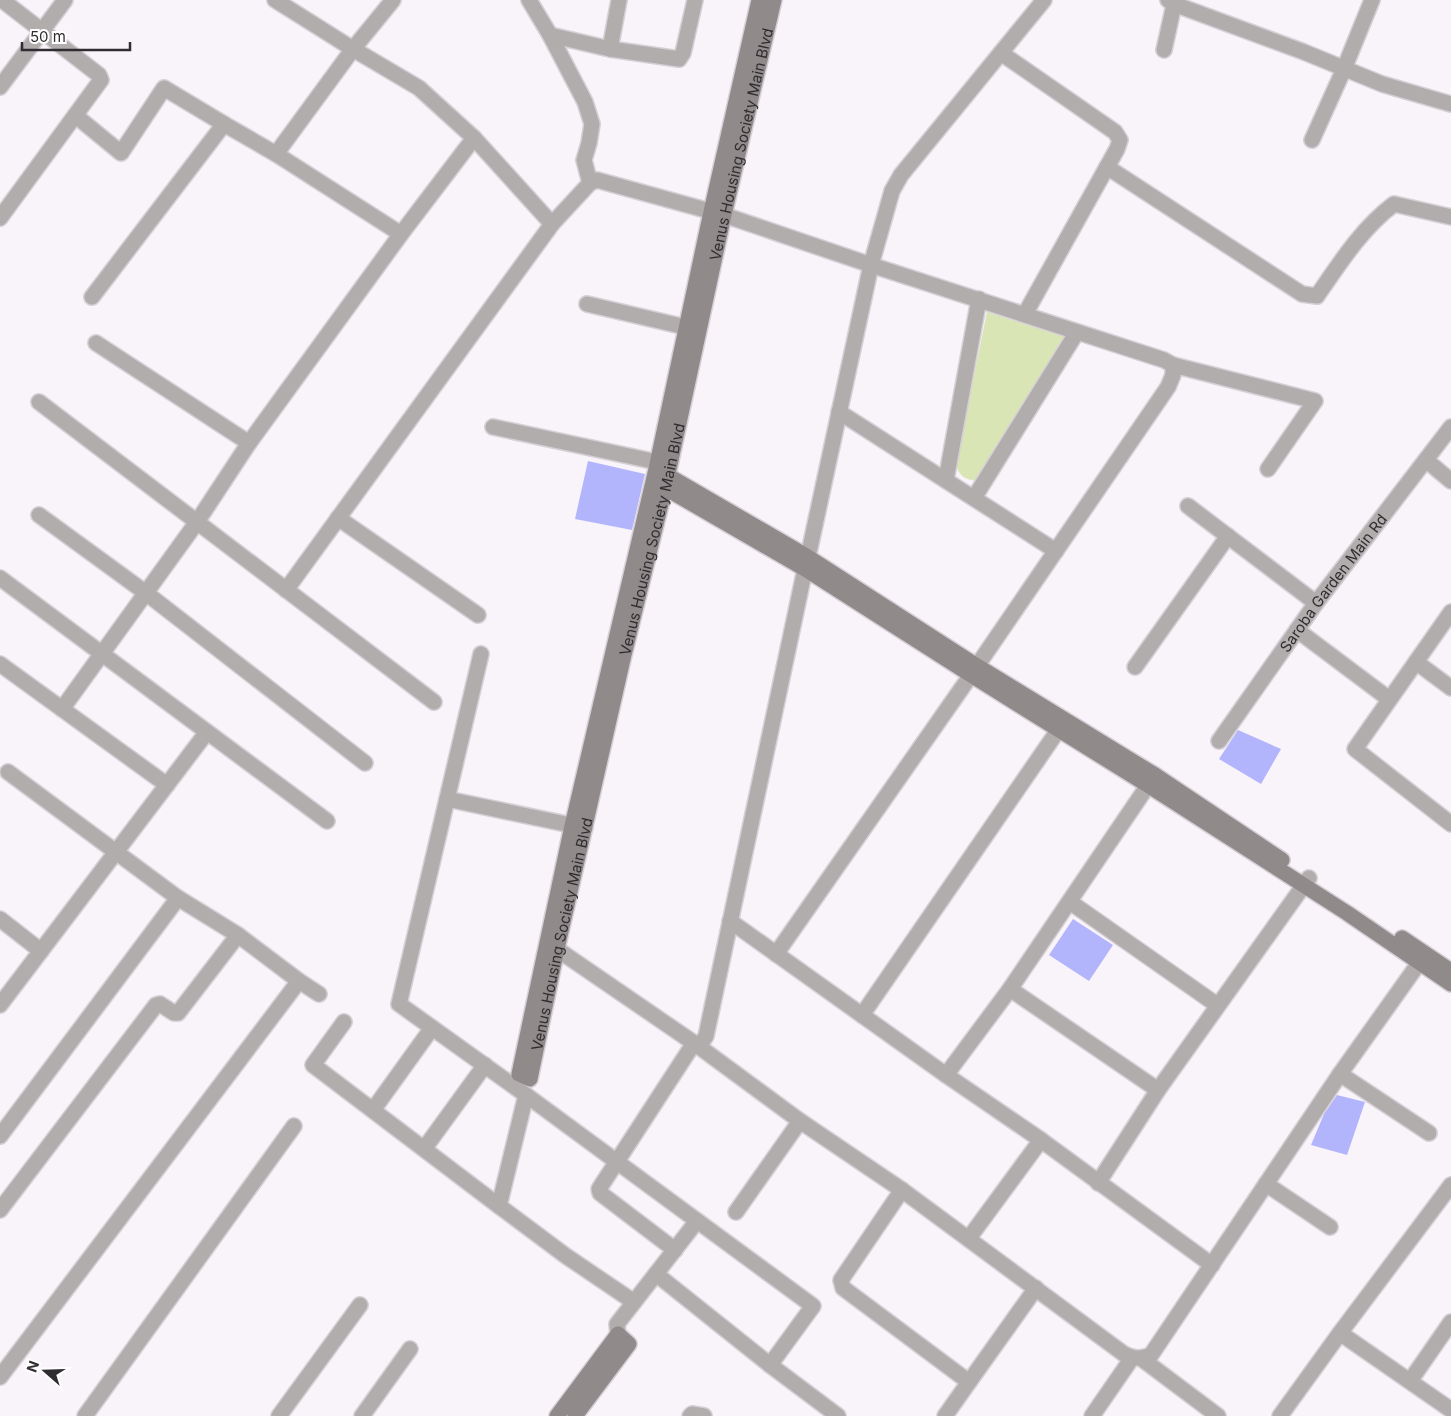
<svg xmlns="http://www.w3.org/2000/svg" width="1451" height="1416" font-family="Inter,sans-serif">
<style>
.green{fill:#dae5b5}
.building{fill:#b3b5fc}
.lines{fill:none;stroke-linecap:round;stroke-linejoin:round}
.street-casing{stroke:#d5cfd6;stroke-width:18}
.secondary-casing{stroke:#d5cfd6;stroke-width:18}
.street{stroke:#b1adad;stroke-width:15}
.secondary{stroke:#908a8a;stroke-width:15}
.labels{text-anchor:middle;dominant-baseline:central;stroke-width:4;stroke-linejoin:round;paint-order:stroke}
.street-label{font-size:15px;fill:#2f2d30;stroke:#fff}
</style>
<rect width="100%" height="100%" fill="#f9f3fa"/>
<path class="green" d="M987,312L1065,337L978,481C966,480 959,477 956,464Z"/>
<g class="building">
<polygon points="588,461 645,474 632,530 575,519"/>
<polygon points="1238,730 1281,749 1261,784 1219,759"/>
<polygon points="1073,919 1113,945 1089,981 1049,955"/>
<polygon points="1337,1095 1365,1102 1347,1155 1311,1145 1324,1114"/>
</g>
<g class="lines">
<defs>
<g id="street">
<polyline points="275,0 353,49 393,0"/>
<polyline points="529,0 550,35 585,102 592,124 589,143 584,160 590,183"/>
<polyline points="1168,0 1174,4 1304,52 1382,84 1451,104"/>
<polyline points="550,35 610,49 679,59 683,53 695,0"/>
<polyline points="610,49 619,0"/>
<polyline points="1164,50 1175,0"/>
<polyline points="1001,53 1115,132 1120,140 1117,149 1025,314"/>
<polyline points="0,87 65,0"/>
<polyline points="76,116 121,153 164,88 224,124"/>
<polyline points="1312,140 1344,69 1372,0"/>
<polyline points="276,154 401,234"/>
<path d="M1107,167L1302,294L1317,296C1340,263 1361,229 1394,204L1451,217"/>
<polyline points="0,218 101,80 99,75 2,0"/>
<polyline points="92,297 224,124 276,154 353,49 419,88 474,138 552,224"/>
<polyline points="587,304 698,330"/>
<polyline points="96,343 249,443"/>
<polyline points="39,402 434,702"/>
<polyline points="839,412 1056,551"/>
<polyline points="493,427 657,462"/>
<polyline points="1426,460 1451,481"/>
<polyline points="946,480 979,299"/>
<polyline points="974,498 1077,332"/>
<polyline points="1188,506 1316,603"/>
<polyline points="39,515 146,593 365,763"/>
<polyline points="338,518 478,615"/>
<polyline points="808,557 871,265 892,191 901,175 1044,0"/>
<polyline points="0,578 327,821"/>
<polyline points="286,590 552,224 590,183 597,180 724,215 871,265 1164,360 1173,365 1315,401 1268,469"/>
<polyline points="1451,612 1355,749 1451,824"/>
<polyline points="1297,630 1389,699"/>
<polyline points="481,654 399,1004 526,1095 813,1306 770,1365"/>
<polyline points="1416,662 1451,688"/>
<polyline points="0,664 167,785"/>
<polyline points="977,666 1168,387 1173,375 1173,365"/>
<polyline points="1135,667 1228,536"/>
<polyline points="62,709 197,522 249,443 401,234 474,138"/>
<path id="s1" d="M1219,741L1316,603L1451,427"/>
<polyline points="8,772 178,898 238,935 299,981 319,994"/>
<polyline points="447,799 585,828"/>
<polyline points="1070,902 1217,1005"/>
<polyline points="0,919 41,951"/>
<polyline points="730,921 946,1075 1041,1140 1212,1265"/>
<path d="M548,943L694,1043L800,1121L902,1190L1124,1354C1134,1359 1141,1359 1151,1355L1340,1074L1419,963L1424,953"/>
<polyline points="776,954 971,675"/>
<polyline points="1010,989 1158,1090"/>
<polyline points="0,1005 207,732"/>
<polyline points="862,1015 1059,729"/>
<polyline points="344,1022 313,1065 499,1206"/>
<polyline points="699,1047 706,1036 805,569"/>
<polyline points="1340,1074 1429,1133"/>
<polyline points="946,1075 1010,989 1155,775"/>
<polyline points="526,1095 499,1206 566,1256 634,1302"/>
<polyline points="373,1110 432,1028"/>
<polyline points="0,1136 178,898"/>
<polyline points="424,1149 485,1065"/>
<polyline points="1098,1183 1158,1090 1309,878"/>
<polyline points="1266,1184 1330,1227"/>
<polyline points="902,1190 841,1280 843,1288 969,1382 1036,1288"/>
<polyline points="0,1210 156,1005 160,1004 174,1013 178,1013 238,935"/>
<polyline points="736,1212 800,1121"/>
<polyline points="969,1238 1041,1140"/>
<polyline points="675,1250 600,1193 599,1189 694,1043"/>
<polyline points="656,1274 770,1365 838,1416"/>
<polyline points="1340,1333 1451,1410"/>
<polyline points="618,1334 617,1324 697,1221"/>
<polyline points="1142,1359 1218,1416"/>
<polyline points="0,1377 299,981"/>
<polyline points="1410,1381 1451,1322"/>
<polyline points="85,1416 294,1126"/>
<polyline points="279,1416 360,1305"/>
<polyline points="362,1416 410,1349"/>
<polyline points="690,1416 692,1414 704,1416"/>
<polyline points="945,1416 969,1382"/>
<polyline points="1092,1416 1132,1358"/>
<polyline points="1280,1416 1340,1333 1451,1185"/>
</g>
<g id="secondary">
<path id="s2" d="M759,0L711,212L656,469L572,826L519,1074L530,1079L557,949L623,659L665,488L724,215L774,0"/>
<polyline points="660,471 808,557 977,666 1155,775 1282,860"/>
<polyline points="658,485 665,488 805,569 971,675 1149,786 1347,913 1451,984"/>
<polyline points="1402,938 1451,971"/>
<polyline points="557,1416 618,1334 629,1344 575,1416"/>
</g>
</defs>
<use href="#street" class="street-casing"/>
<use href="#secondary" class="secondary-casing"/>
<use href="#street" class="street"/>
<use href="#secondary" class="secondary"/>
</g>
<g class="labels">
<g class="street-label">
<text stroke="none"><textPath href="#s2" startOffset="2071">Venus Housing Society Main Blvd</textPath></text>
<text stroke="none"><textPath href="#s2" startOffset="1666">Venus Housing Society Main Blvd</textPath></text>
<text stroke="none"><textPath href="#s1" startOffset="195">Saroba Garden Main Rd</textPath></text>
<text stroke="none"><textPath href="#s2" startOffset="1261">Venus Housing Society Main Blvd</textPath></text>
</g>
</g>
<g transform="translate(45 1371) rotate(290)" stroke="#ffffff" stroke-width="4" paint-order="stroke">
<path d="M0-4L9 19L0 12L-9 19Z" fill="#2f2d30"/>
<text y="-8" font-size="14" font-weight="bold" text-anchor="middle" fill="#2f2d30">N</text>
</g>
<path d="M22 42v8h108v-8" fill="none" stroke="#2f2d30" stroke-width="2.5"/>
<text x="30" y="42" font-size="15" fill="#2f2d30" stroke="#ffffff" stroke-width="4" paint-order="stroke">50 m</text>
</svg>
